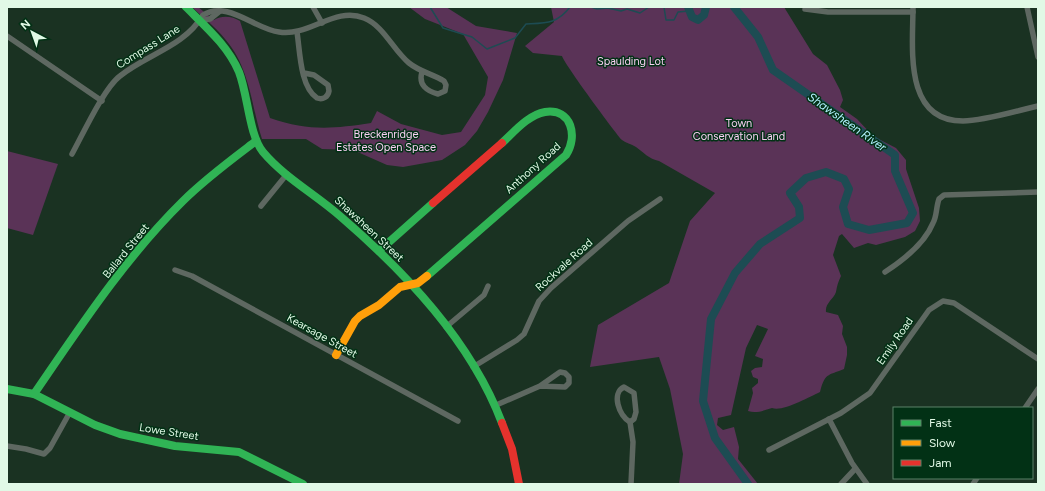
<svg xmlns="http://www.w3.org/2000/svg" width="1045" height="491" font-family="Figtree,sans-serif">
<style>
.green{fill:#5a3357}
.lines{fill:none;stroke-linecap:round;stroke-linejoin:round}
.stream{stroke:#1d4c53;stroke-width:1.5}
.river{stroke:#1d4c53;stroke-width:8}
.street{stroke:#5e6861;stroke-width:5.5}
.fast{stroke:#30b455;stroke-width:8}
.slow{stroke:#ff9f0a;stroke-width:8}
.jam{stroke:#e5322d;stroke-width:8}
.labels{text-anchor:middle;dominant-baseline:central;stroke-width:3;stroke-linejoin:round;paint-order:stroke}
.street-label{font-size:11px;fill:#e1f9e6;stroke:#023115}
.park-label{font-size:11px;fill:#f9cff3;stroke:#023115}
.water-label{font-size:12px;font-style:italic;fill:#afeffc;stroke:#023115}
</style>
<rect width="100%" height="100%" fill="#1a3222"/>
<g class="green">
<path d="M192,7H198L214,20C222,15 232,16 240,21L270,118C308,131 332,129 371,123L377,111L401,124L442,135L461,132L485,95L488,77L463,34L425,19L409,7H446L476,26L517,33L503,80L488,112L477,131L465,145L442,160L403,167L387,165L353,150L322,149L306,139H262C252,108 250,71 229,44C219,30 205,19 192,7Z"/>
<path d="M551,7H784L813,54L827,65L840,90L843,100L840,107L857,119L873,136L896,148L906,160V169L919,208L920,221L915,231L905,237L876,245L868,243L854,248L842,234L839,236L833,255L841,276C838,282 837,286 836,292C833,300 825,303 826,312L838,315L843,326L842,334L847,347V355L844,369C827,376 825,373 820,392C809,397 783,412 772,408C764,410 757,414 748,411L753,393L752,388L758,383V379L753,377L751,371L755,368L762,367L763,359L755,356L768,329L757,325L746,348L731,415L718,418L717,425L723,430L734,427L739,447L738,459L758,484H679L683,454L670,389L659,357L590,367L598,325L669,283L690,221L715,193L659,161C649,159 643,152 636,147C631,144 626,143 622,140C616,134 563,62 562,56L533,53L525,46L554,22Z"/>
<polygon points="7,151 58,164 33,235 7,228"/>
</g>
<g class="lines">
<g class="stream">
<path d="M430,7L443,28L472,37L487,49L515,38L526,24C546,23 557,24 570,7"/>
<polyline points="591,7 597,9 608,8 621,11 627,9 640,13 649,7"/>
<polyline points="664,7 666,20 674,20 678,12 689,11"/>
</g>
<g class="river">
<polyline points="688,7 692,17 698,20 704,15 706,7"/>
<polyline points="734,7 758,37 773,70 895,155 895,171 913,213 907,223 869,230 848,224 843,207 849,189 844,179 826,172 806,178 790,193 799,207 800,218 760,244 735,273 711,319 703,401 715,438 748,484"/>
</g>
<g class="street">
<polyline points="313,7 322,23"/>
<path d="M913,7C913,47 903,121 963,121C984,121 1016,111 1038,106"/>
<polyline points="1027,7 1038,57"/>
<polyline points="805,9 828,12 913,12"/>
<polyline points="200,21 210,19 220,11"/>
<path d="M297,32C300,51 300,87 317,98C323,100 328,97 329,91L328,85L314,75L304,73"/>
<polyline points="7,36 102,101"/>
<path d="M72,154C83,134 104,88 120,76C147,54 184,47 203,15C227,0 255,29 279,32C309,37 335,6 364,18C384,26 393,50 409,63C420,72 433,74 444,81L446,85L445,91L438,94C427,91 418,85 422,72"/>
<polyline points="261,206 287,174"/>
<polyline points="175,270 192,276 458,421"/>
<path d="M885,272C902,261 925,243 933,223C937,216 936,207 939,199L944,195L1038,192"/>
<polyline points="446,327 484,295 488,286"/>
<polyline points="473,367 517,340 524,334 539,301 551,288 628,221 660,199"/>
<path d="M624,387L634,393L636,412L634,419L630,422C619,416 611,393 624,387Z"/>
<polyline points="494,406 540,386 565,387 569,383 569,377 565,373 560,372 540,386"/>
<polyline points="1025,408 1038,389"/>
<polyline points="829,419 852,463 867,484"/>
<polyline points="630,422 633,442 631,484"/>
<polyline points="7,446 26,449 44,454 50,448 70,412"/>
<polyline points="769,450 841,413 870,393 929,310 943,301 954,303 1038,359"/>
<polyline points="841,484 855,469"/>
<polyline points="973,484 977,478"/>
</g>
<g class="fast">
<path d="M186,7C206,27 228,46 239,72C248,95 249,135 263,152C285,178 315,194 340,216C405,272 471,341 502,423"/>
<polyline points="379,251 433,203"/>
<path d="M427,276L566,155C578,137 572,108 545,112C528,115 514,132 502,143"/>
<polyline points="7,389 34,394 95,425 120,434 175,446 239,452 303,484"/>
<path d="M34,394C80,327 125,258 183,201C205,179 231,160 256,141"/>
</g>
<polyline class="slow" points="336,355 355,321 360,316 379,305 400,287 418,283 427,276"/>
<g class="jam">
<polyline points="433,203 502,143"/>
<polyline points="502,423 512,449 519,484"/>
</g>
</g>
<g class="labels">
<g class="street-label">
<text transform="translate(148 47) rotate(-32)">Compass Lane</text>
<text transform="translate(533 168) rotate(-42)">Anthony Road</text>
<text transform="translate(369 229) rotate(43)">Shawsheen Street</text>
<text transform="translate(126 251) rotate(-51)">Ballard Street</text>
<text transform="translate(564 265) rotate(-42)">Rockvale Road</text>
<text transform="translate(322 336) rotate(29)">Kearsage Street</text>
<text transform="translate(895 341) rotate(-55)">Emily Road</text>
<text transform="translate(169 432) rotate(9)">Lowe Street</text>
</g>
<g class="park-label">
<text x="631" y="61">Spaulding Lot</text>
<text x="739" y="123">Town<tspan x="739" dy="13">Conservation Land</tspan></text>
<text x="386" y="134">Breckenridge<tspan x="386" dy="13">Estates Open Space</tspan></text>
</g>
<g class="water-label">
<text transform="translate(847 122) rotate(35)">Shawsheen River</text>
</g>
</g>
<rect width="1045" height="491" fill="none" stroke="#e1f9e6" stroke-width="16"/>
<rect x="893" y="407" width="140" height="72" fill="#023115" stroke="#5b8169"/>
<rect x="901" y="420" width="20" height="6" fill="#30b455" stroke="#5b8169"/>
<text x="929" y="427" font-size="12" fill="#e1f9e6">Fast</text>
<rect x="901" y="440" width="20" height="6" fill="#ff9f0a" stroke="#5b8169"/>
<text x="929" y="447" font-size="12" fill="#e1f9e6">Slow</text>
<rect x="901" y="460" width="20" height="6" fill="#e5322d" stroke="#5b8169"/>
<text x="929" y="467" font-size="12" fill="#e1f9e6">Jam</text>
<g transform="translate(32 32) rotate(319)" stroke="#023115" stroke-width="3" paint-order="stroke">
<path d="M0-3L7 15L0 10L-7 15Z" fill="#e1f9e6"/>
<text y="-6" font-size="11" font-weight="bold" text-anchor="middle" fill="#e1f9e6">N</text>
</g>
</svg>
